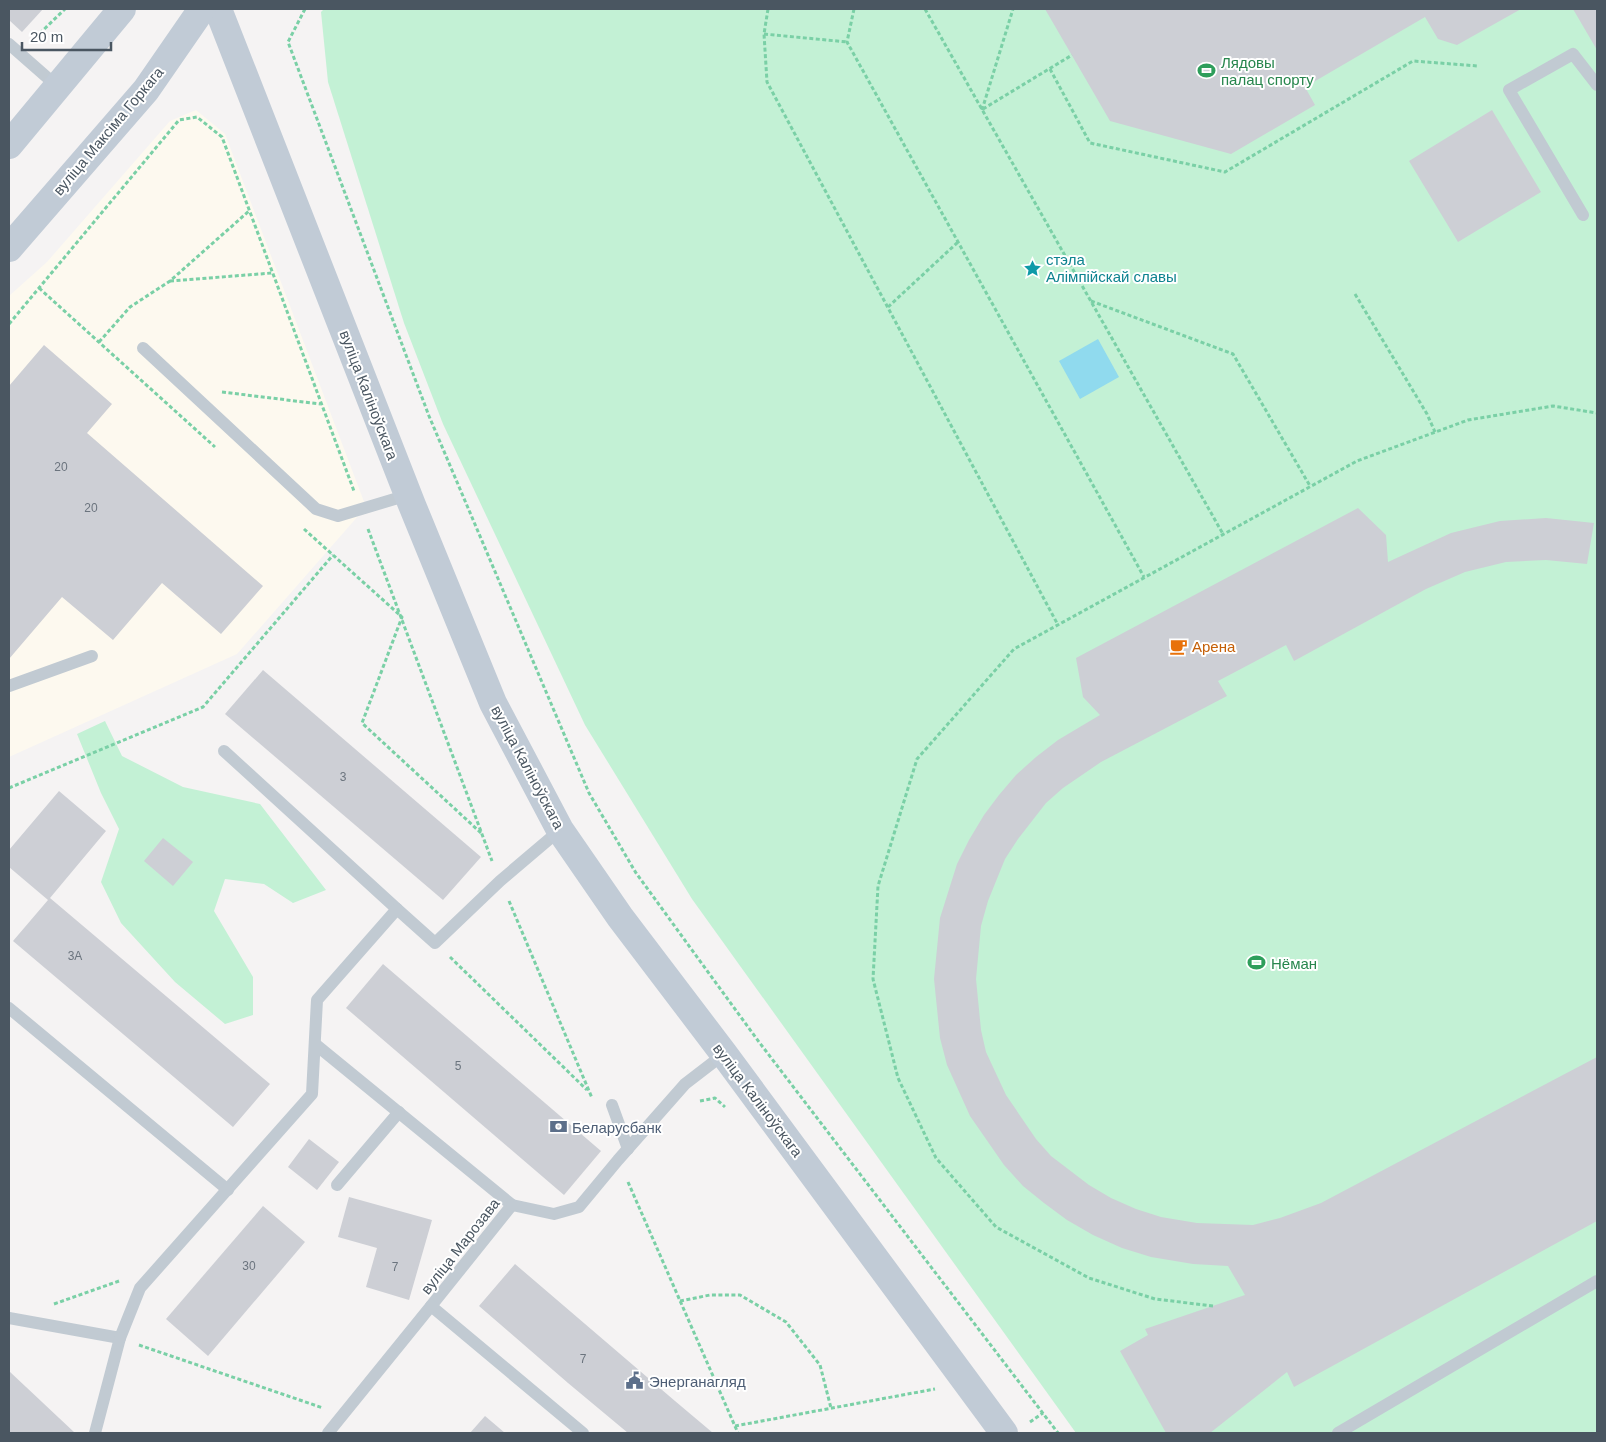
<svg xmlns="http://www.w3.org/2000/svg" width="1606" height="1442" font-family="Helvetica,sans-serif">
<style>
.commercial{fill:#fdf9ef}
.green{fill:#c3f1d5}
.water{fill:#90daee}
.building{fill:#cdcfd5}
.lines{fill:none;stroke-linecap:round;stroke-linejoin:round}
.path{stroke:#7ad0a6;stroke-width:3;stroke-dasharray:4 2.5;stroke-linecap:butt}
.service{stroke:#c1cad2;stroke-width:12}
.secondary{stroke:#c1cbd6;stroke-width:28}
.labels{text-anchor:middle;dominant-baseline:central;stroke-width:4;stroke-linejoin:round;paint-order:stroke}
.number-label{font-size:12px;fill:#6b747e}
.leisure-label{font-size:15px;fill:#27864d;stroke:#fff;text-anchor:start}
.street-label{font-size:15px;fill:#4a5661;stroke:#fff}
.culture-label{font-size:15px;fill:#0d838f;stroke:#fff;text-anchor:start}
.food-label{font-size:15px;fill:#c56008;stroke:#fff;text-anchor:start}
.service-label{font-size:15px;fill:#4e5e75;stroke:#fff;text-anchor:start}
</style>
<rect width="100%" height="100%" fill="#f5f3f3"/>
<polygon class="commercial" points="196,110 225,134 366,507 237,654 9,757 9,296 47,262 170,121"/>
<g class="green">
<polygon points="324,9 1597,9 1597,1433 1076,1433 692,899 585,725 443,424 404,323 328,82 321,12"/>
<polygon points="105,721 122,756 183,787 260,804 326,890 293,903 264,884 225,879 214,911 253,977 253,1015 225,1024 175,982 121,923 101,882 119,829 101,793 77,734"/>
</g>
<polygon class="water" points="1098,339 1119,377 1080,399 1059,361"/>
<g class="building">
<polygon points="9,9 43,9 22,32 9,20"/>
<polygon points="1045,9 1521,9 1457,45 1438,39 1425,17 1305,87 1315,105 1231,154 1110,121"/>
<polygon points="1573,9 1597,9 1597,50"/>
<polygon points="1492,110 1541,192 1458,242 1409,161"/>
<polygon points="44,345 112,404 87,433 263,586 221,634 162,583 113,640 62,597 9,659 9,386"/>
<polygon points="1358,508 1386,535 1388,562 1451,533 1500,521 1546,518 1594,523 1587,564 1546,560 1506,562 1465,572 1426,589 1294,661 1286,645 1218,681 1227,696 1101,762 1063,788 1046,803 1018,839 1005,859 988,901 981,926 976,979 981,1030 986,1052 1006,1095 1036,1139 1051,1156 1089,1185 1111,1198 1136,1209 1161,1217 1197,1223 1253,1225 1280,1218 1321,1203 1597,1057 1597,1221 1294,1387 1287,1372 1210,1433 1166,1433 1120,1351 1148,1335 1145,1329 1245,1295 1228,1266 1193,1264 1151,1257 1122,1248 1093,1235 1067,1220 1044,1203 1023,1186 1004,1165 970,1116 947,1065 940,1038 934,979 940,918 957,864 969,840 984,815 999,795 1016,775 1036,757 1058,740 1100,715 1083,697 1076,658"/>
<polygon points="263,670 481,857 443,900 225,714"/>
<polygon points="59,791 106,831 50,898 270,1084 233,1127 13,941 48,900 9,867 9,850"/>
<polygon points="163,838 193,862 173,886 144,861"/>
<polygon points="383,964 601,1151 564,1195 346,1008"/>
<polygon points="309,1139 339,1162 317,1190 288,1167"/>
<polygon points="349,1197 432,1220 409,1300 366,1287 377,1248 338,1237"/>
<polygon points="263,1206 305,1242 208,1356 166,1319"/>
<polygon points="515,1264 675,1401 713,1433 628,1433 568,1383 479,1306"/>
<polygon points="9,1371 75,1433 9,1433"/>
<polygon points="485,1416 505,1433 470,1433"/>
</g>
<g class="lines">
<g class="path">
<polyline points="305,9 288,42 429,416 589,793 636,873 759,1042 1058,1433"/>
<polyline points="768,9 764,34 767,82 1058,625"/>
<polyline points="854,9 847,42 1144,577"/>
<polyline points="925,9 1223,534"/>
<polyline points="764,34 847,42"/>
<polyline points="35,38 65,9"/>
<polyline points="1050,69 1090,143 1225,172 1413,61 1478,66"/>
<polyline points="983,109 1072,55"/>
<polyline points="982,110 1013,9"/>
<polyline points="170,281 272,273"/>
<polyline points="39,288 215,447"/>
<polyline points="1355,294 1427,414 1435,432"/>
<polyline points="1091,301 1233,354 1310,486"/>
<polyline points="888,307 958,242"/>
<polyline points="9,324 179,120 197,117 222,137 354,491"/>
<polyline points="99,342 130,307 170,281 249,211"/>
<polyline points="222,392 320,404"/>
<polyline points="304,529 402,617 362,723 481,833"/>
<polyline points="368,529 492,861"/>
<polyline points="9,788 203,707 333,555"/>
<polyline points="509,901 592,1098"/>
<polyline points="450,957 587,1090"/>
<polyline points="700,1101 715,1098 725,1107"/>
<polyline points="628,1182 738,1433"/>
<polyline points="680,1301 710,1295 740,1295 786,1322 820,1365 831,1408"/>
<polyline points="54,1304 119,1281"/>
<polyline points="1213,1306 1155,1299 1089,1278 996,1227 936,1158 898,1078 873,979 878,886 917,759 1014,649 1357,461 1468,420 1553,406 1597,413"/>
<polyline points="139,1345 323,1408"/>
<polyline points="1030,1422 1043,1413"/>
<polyline points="735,1426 935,1389"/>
</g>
<g class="service">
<polyline points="9,44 58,87"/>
<polyline points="1583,215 1509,90 1573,54 1597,85"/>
<polyline points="143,348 316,509 338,516 408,495"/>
<polyline points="9,686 92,656"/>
<polyline points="224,751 397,909"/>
<polyline points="9,1008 228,1190"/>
<polyline points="315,1044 512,1205 431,1306 583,1433"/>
<polyline points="612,1105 628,1149"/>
<polyline points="337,1185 399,1112"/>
<polyline points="512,1205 554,1214 579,1207 618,1160 685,1084 724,1054"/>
<polyline points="9,1318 120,1338 140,1288 312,1094 317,1000 397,909 435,943 500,881 560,830"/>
<polyline points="95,1433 120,1338"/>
<polyline points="328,1433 431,1306"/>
<polyline points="1338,1433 1597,1281"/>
</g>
<g class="secondary">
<polyline points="218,9 412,505 493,703 560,830 620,917 724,1054 1004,1433"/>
<polyline points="9,145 122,9"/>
<polyline points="9,248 146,90 202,9"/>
</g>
</g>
<defs>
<symbol id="stadium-bare" viewBox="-9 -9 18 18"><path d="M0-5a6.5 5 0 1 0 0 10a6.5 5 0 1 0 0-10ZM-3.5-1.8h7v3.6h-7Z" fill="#2e9e5b" stroke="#fff" stroke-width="2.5" paint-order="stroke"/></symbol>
<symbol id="sight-bare" viewBox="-9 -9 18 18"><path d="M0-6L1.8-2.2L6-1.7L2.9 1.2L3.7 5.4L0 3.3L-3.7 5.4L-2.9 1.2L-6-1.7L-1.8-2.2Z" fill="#0f9aa8" stroke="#fff" stroke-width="2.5" paint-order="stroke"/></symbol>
<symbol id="cafe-bare" viewBox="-9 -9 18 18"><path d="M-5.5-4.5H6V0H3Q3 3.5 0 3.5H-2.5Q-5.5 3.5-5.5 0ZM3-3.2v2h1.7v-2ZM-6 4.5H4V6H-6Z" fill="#e8710a" stroke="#fff" stroke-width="2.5" paint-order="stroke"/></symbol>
<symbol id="bank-bare" viewBox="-9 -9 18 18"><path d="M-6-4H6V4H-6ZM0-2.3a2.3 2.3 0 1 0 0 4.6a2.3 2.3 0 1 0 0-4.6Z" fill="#5c6f8a" stroke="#fff" stroke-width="2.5" paint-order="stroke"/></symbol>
<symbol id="civic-bare" viewBox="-9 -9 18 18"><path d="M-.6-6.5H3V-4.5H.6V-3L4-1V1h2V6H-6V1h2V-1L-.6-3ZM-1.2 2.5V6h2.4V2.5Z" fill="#5c6f8a" stroke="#fff" stroke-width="2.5" paint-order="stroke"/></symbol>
</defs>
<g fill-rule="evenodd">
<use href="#stadium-bare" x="1194" y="58" width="25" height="25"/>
<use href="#sight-bare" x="1020" y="256" width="25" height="25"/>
<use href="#cafe-bare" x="1166" y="634" width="25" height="25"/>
<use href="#stadium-bare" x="1244" y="950" width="25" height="25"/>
<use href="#bank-bare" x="546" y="1114" width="25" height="25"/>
<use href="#civic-bare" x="622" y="1368" width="25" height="25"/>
</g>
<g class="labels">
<g class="number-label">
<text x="61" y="467">20</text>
<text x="91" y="508">20</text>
<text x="343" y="777">3</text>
<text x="75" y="956">3А</text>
<text x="458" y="1066">5</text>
<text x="249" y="1266">30</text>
<text x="395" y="1267">7</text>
<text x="583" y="1359">7</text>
</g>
<g class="leisure-label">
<text x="1221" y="62">Лядовы<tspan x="1221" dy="17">палац спорту</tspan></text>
<text x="1271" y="963">Нёман</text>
</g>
<g class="street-label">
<text transform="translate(108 131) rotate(-50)">вуліца Максіма Горкага</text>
<text transform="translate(369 395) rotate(69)">вуліца Каліноўскага</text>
<text transform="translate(528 767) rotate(62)">вуліца Каліноўскага</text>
<text transform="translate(758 1100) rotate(53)">вуліца Каліноўскага</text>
<text transform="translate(460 1246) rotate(-52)">вуліца Марозава</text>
</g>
<g class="culture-label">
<text x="1046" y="259">стэла<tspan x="1046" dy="17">Алімпійскай славы</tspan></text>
</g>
<g class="food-label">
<text x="1192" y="646">Арена</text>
</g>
<g class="service-label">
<text x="572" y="1127">Беларусбанк</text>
<text x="649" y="1381">Энерганагляд</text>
</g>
</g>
<rect width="1606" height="1442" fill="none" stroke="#4a5661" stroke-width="20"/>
<path d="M22 42v8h89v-8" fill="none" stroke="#4a5661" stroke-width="2.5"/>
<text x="30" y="42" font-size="15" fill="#4a5661" stroke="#ffffff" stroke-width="4" paint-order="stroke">20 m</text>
</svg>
